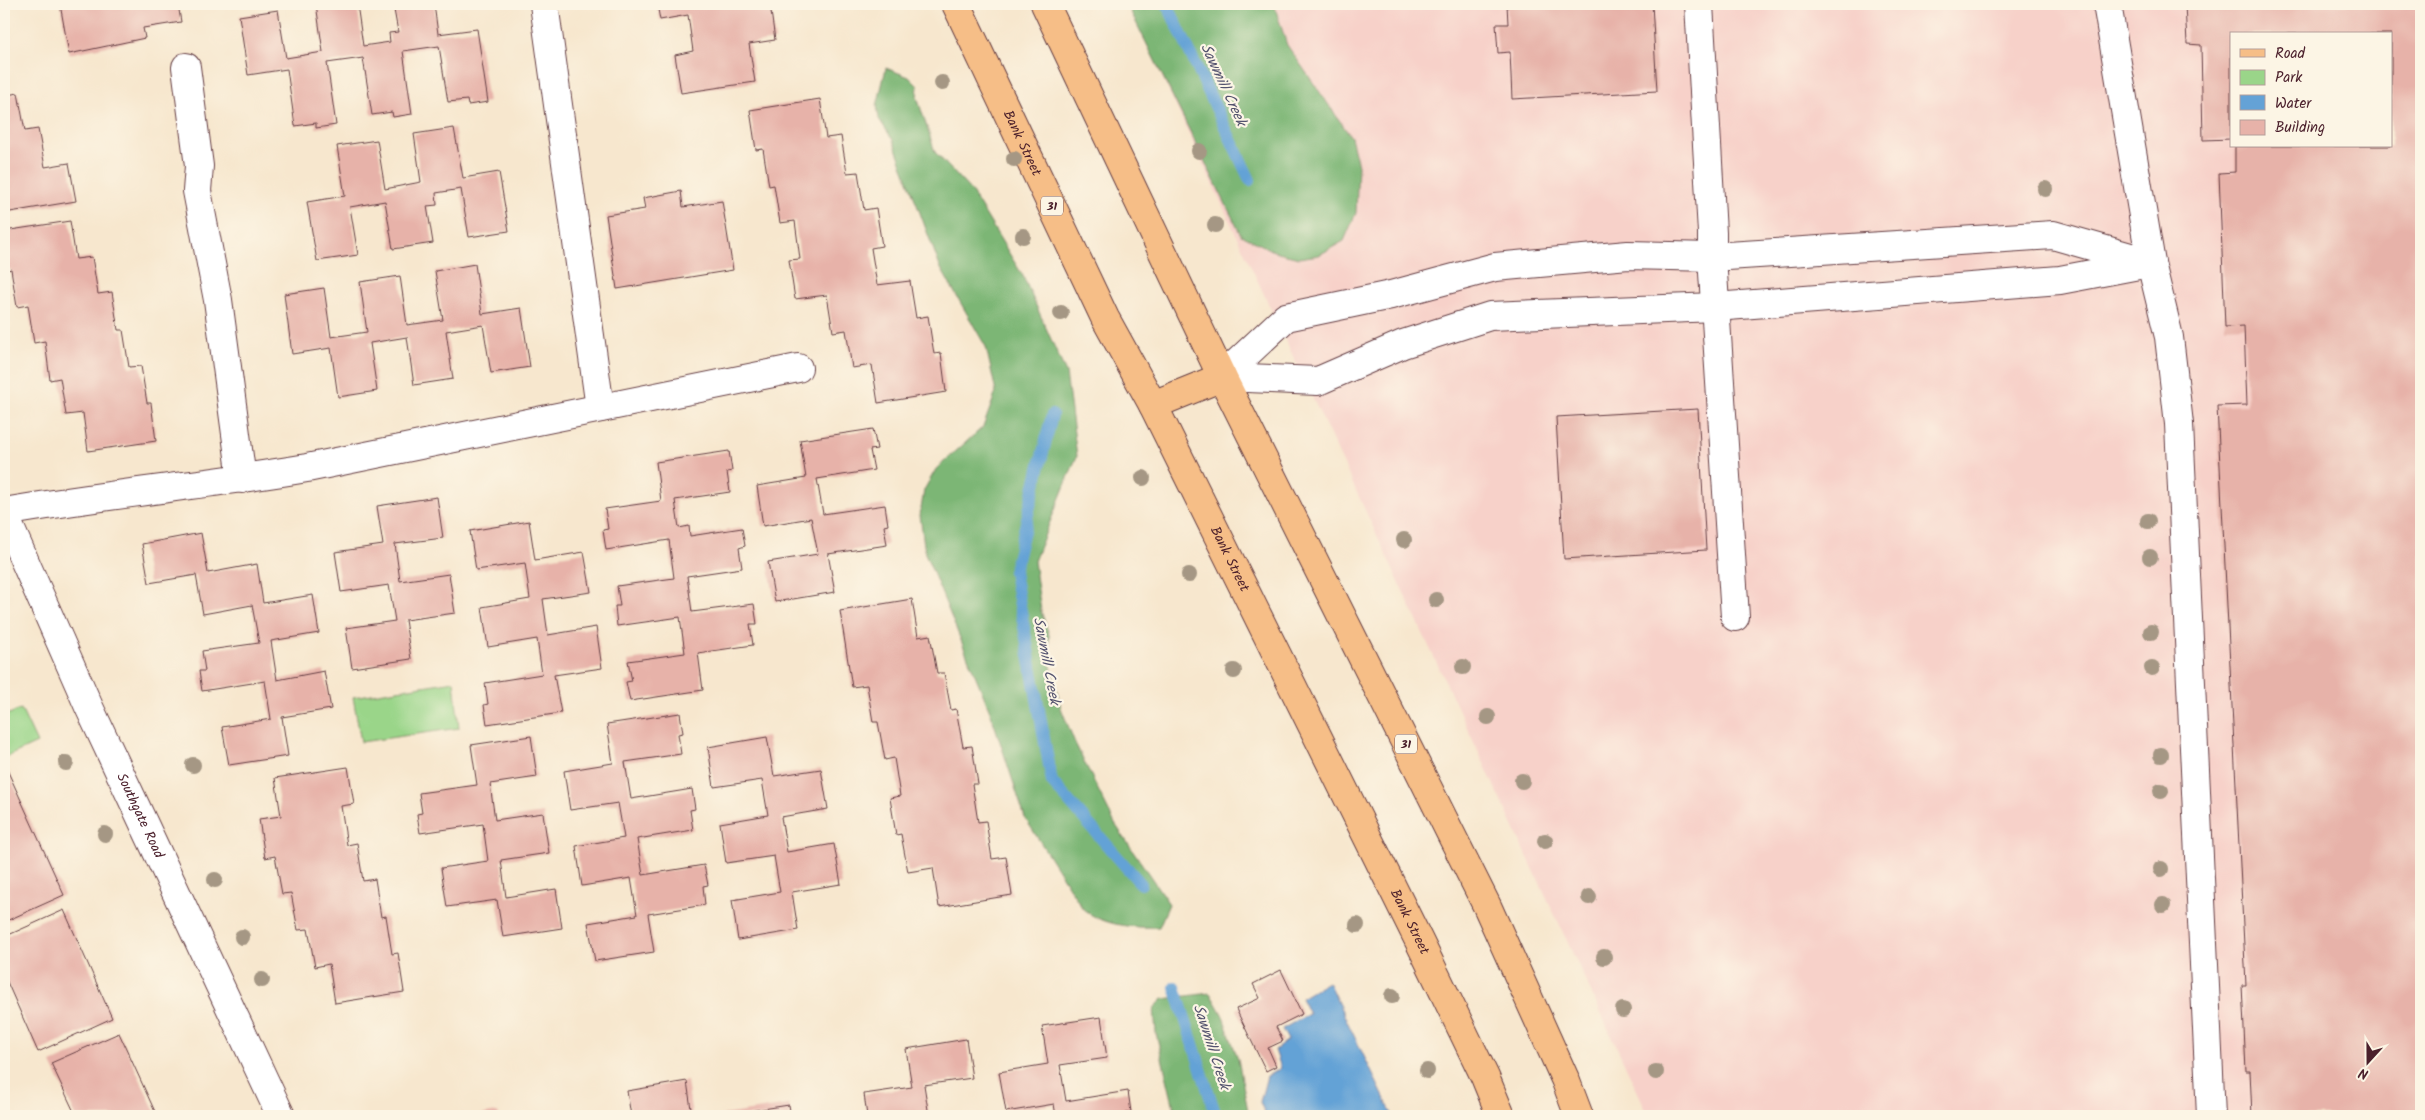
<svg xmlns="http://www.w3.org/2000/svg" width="2425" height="1120" font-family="Kalam,sans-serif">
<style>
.built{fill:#f7d1c9;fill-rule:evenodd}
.green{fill:#9ad589;stroke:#727a5a}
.forest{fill:#7bb675;stroke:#626a50}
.water{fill:#64a2d6;stroke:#576080}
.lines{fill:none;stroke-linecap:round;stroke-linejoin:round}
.stream{stroke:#64a2d6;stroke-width:12}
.building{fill:#e7b2a9}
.minor-casing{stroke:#643d43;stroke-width:30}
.major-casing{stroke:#643d43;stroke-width:30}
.minor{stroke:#fff;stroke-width:28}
.major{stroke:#f6be87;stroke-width:28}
.tree{fill:#a59784}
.labels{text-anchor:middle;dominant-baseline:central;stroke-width:4.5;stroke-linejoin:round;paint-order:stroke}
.shield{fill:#fcf5e5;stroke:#7f5f63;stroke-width:1}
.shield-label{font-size:12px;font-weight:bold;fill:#4a1f2b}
.street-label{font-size:14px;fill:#4a1f2b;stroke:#fcf5e5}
.water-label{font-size:15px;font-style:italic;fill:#54536f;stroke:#fcf5e5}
</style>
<rect width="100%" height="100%" fill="#fcf5e5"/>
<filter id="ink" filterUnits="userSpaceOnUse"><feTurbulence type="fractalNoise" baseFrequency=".02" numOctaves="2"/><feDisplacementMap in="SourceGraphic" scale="10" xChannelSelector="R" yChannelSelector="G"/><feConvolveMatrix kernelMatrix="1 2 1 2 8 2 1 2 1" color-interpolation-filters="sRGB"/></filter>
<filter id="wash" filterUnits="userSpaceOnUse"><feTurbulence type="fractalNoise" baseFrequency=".0096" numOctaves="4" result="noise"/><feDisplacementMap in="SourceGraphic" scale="20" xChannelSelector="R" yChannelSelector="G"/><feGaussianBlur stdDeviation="1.12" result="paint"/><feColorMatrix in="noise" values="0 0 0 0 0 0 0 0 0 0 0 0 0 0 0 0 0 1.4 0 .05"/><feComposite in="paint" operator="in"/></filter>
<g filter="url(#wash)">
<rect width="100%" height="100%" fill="#f7e7ce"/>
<path class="built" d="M1128,4H2421V1116H1649ZM2231,34H2391V146H2231Z"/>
<g class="green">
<polygon points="454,681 459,728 361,742 353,697"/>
<polygon points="21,709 37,743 4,758 4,716"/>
</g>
<g class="forest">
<polygon points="1127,4 1274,4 1287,45 1351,137 1358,165 1356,213 1344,241 1319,255 1299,258 1278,253 1241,235"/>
<path d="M886,68L909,77L918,86L917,97L935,152L971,191L1023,276L1066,373L1077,456L1034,561L1041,611L1049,635V658L1061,708L1075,743L1115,824L1169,904L1159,927C1132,928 1104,926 1083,909L1025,818L990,711L925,553L920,515L924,490L936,469L983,427L996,392L986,347L940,267L893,140L879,119L877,106Z"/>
<polygon points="1210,993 1222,1014 1238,1059 1249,1116 1176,1116 1156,1033 1154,1008 1163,999"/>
</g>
<polygon class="water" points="1328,982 1393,1116 1266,1116 1260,1102 1267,1076 1281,1068 1275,1050 1288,1040 1282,1029 1309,1014 1301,998"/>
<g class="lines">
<g class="stream">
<polyline points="1167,4 1250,180"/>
<polyline points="1052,415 1014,572 1052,782 1141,884"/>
<polyline points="1175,987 1216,1116"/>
</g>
</g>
<g id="blocks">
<g class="building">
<polygon points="60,4 178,4 181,22 143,28 145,38 69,54"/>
<polygon points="316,4 357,4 363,46 390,42 389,33 398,32 393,4 434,4 438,34 477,29 488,102 468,105 467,100 448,102 439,46 403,51 412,114 393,117 392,112 372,115 363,58 327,63 336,125 316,128 316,123 295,126 287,69 248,75 239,16 278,10 286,58 323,52"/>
<polygon points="657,4 742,4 742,6 770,4 775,40 749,44 755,82 681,93 675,55 693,51 688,15 660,20"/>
<polygon points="1507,4 1652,4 1657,91 1512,99 1510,52 1498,53 1496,24 1508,24"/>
<polygon points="2185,4 2421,4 2421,1116 2252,1116 2250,1071 2246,1071 2242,985 2246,985 2217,406 2247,405 2244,326 2225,327 2219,173 2235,172 2235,146 2391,146 2391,34 2231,34 2231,139 2203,140 2201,45 2187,44"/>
<polygon points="4,79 7,95 18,93 25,131 38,129 45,167 69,163 76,201 4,213"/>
<polygon points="820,99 826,138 841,136 847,173 858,172 864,210 876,208 882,246 871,248 877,285 910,281 916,318 928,316 934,354 941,353 946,392 878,403 872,365 852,368 846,330 833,332 827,295 795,299 789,260 800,259 795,221 780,223 774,185 769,186 763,149 756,150 750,110"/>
<polygon points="454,128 463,178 499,172 509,231 469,237 461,189 436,193 437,205 427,206 433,243 393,249 385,201 350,207 358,255 317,261 307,202 345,196 337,146 377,140 385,189 421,182 414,134"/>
<polygon points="681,191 683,207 722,201 733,270 617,289 606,215 645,209 643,198"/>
<polygon points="70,221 76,259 92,257 98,294 112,292 118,330 123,330 129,367 141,366 147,403 151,403 156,441 88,451 83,413 66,415 60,378 50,380 45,341 34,343 28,305 17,307 11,269 5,271 4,231"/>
<polygon points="475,264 482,314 521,308 530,367 491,373 483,325 446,331 453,379 414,385 407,337 370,343 377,391 338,397 331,348 292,354 284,294 324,288 331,337 367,332 360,282 400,276 407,325 443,320 435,271"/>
<polygon points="1698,409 1706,550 1564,559 1556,417"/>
<polygon points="873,429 877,449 870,450 874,470 817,479 823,514 885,505 888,525 884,526 887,545 828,554 835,592 775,602 768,562 818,554 811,518 763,526 757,486 806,478 800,440"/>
<polygon points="729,451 732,471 727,472 730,492 675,500 679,528 689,526 690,536 742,528 745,546 739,548 742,568 687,576 692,612 754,604 757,624 750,624 753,645 698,653 703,690 630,701 626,682 632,681 628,661 685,653 680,617 617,626 615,606 620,606 617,586 674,578 669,540 606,550 603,530 608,529 605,509 661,501 656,462"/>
<polygon points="437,497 443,538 395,544 400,581 449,574 455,613 405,620 411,659 352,668 346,628 395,621 389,585 341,592 335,552 383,545 377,506"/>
<polygon points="529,521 535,560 584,552 591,592 543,599 548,635 596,627 602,668 554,675 561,713 487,724 484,705 488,704 485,683 542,674 537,639 488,647 482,607 530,599 525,563 476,570 470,531"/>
<polygon points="201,533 208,573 257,564 263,603 313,595 319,633 271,641 277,680 324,671 331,709 282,717 288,756 229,765 222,727 271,719 265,681 202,691 199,671 205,671 202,651 259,643 252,605 203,614 196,575 149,583 142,544"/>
<polygon points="912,599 918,637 930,635 937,673 944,673 951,710 956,709 963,747 972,746 978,784 972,784 978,822 986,821 992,859 1006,857 1012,895 939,907 933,868 908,872 901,834 896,835 890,798 900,796 894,758 885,760 878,722 873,722 867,685 852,687 840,611"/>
<polygon points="680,713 683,733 678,734 681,754 625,762 631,799 692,789 695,809 690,810 693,830 637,839 643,875 704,865 708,885 703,886 705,905 648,914 654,952 595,961 588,923 637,915 631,878 582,886 576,846 624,838 618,803 570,810 564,771 613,763 607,724"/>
<polygon points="531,736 537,777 490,784 495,820 543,813 549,853 501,860 506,897 556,889 562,928 503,937 497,900 447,907 441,868 488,861 483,824 420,833 417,814 422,813 419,793 477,785 471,745"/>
<polygon points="767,737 774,776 821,769 828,809 781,817 787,852 834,844 841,884 792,892 798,930 738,940 732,900 780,892 774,856 726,863 720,823 768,815 762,780 714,787 708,747"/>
<polygon points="4,763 64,895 4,922"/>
<polygon points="348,767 354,804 341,806 347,845 357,843 363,881 375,879 381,917 386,916 392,954 398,953 404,992 335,1003 329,964 315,967 308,929 298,930 291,893 282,894 275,856 265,858 259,819 281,816 275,778"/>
<polygon points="64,910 112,1018 38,1052 4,975 4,937"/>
<polygon points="1281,970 1302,1014 1276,1027 1283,1041 1268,1048 1276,1066 1266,1071 1236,1009 1260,998 1253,984"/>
<polygon points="1101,1017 1107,1058 1060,1065 1066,1101 1128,1091 1131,1112 1126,1112 1127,1116 1056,1116 1054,1104 1006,1112 999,1072 1048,1064 1042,1026"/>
<polygon points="119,1033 157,1116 76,1116 51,1063"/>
<polygon points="966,1039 972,1078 924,1085 929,1116 867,1116 864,1094 912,1087 906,1049"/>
<polygon points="687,1081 692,1116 631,1116 627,1091"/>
<polygon points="789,1105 791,1116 723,1116 723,1115"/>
<polygon points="498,1112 499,1116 479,1116 479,1115"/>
</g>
</g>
</g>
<g filter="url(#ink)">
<use href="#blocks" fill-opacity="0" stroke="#643d43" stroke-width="1"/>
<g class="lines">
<defs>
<g id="minor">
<polyline points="544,4 600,408"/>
<polyline points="1699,4 1712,233 1712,257 1735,617"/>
<polyline points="2107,4 2151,263 2169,337 2179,424 2211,1116"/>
<polyline points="186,67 199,166 197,191 218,300 242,479"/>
<polyline points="1222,377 1286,317 1391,295 1495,267 1628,255 1712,257 2053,235 2151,263"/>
<polyline points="1222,377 1318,381 1403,344 1490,316 1715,307 2060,280 2144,264"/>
<path d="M4,512C104,494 207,485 307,468L798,368"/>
<path id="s1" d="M4,514L89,707L281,1116"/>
</g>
<g id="major">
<path id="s2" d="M956,4L1105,318L1153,405L1419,941L1485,1077L1501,1116"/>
<polyline points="1045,4 1222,377 1487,906 1565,1079 1579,1116"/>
<polyline points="1153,405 1222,377"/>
</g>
</defs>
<use href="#minor" class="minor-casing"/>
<use href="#major" class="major-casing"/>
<use href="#minor" class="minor"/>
<use href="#major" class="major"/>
</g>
<g class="tree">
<circle cx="942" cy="83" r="8"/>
<circle cx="1199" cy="151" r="8"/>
<circle cx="1014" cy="159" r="8"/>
<circle cx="2045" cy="189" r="8"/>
<circle cx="1215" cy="225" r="8"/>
<circle cx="1023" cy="236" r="8"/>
<circle cx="1061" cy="313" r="8"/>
<circle cx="1143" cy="478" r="8"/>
<circle cx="2148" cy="521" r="8"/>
<circle cx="1404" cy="540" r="8"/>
<circle cx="2150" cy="557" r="8"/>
<circle cx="1189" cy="575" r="8"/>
<circle cx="1436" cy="600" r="8"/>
<circle cx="2151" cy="632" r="8"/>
<circle cx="1463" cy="667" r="8"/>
<circle cx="2152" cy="668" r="8"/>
<circle cx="1234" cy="671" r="8"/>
<circle cx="1488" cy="717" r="8"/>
<circle cx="2161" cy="755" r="8"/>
<circle cx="66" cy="763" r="8"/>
<circle cx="193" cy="765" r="8"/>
<circle cx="1522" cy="781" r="8"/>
<circle cx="2161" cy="791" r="8"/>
<circle cx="105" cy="834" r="8"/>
<circle cx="1545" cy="841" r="8"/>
<circle cx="2161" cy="869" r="8"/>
<circle cx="215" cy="880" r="8"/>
<circle cx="1589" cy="897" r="8"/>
<circle cx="2163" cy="905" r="8"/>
<circle cx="1357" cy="925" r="8"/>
<circle cx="242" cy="937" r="8"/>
<circle cx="1604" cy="957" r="8"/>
<circle cx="262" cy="980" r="8"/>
<circle cx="1392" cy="996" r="8"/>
<circle cx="1623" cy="1010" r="8"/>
<circle cx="1427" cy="1071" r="8"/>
<circle cx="1656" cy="1072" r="8"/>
</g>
</g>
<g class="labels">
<g class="shield">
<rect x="1041" y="196.5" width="22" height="19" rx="4"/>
<rect x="1395" y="734.5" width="22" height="19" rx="4"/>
</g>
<g class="shield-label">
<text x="1052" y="206">31</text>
<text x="1406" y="744">31</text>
</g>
<g class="street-label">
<text stroke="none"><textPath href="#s2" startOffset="154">Bank Street</textPath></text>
<text stroke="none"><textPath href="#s2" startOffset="619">Bank Street</textPath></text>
<text stroke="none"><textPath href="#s1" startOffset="331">Southgate Road</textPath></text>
<text stroke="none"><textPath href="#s2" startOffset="1024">Bank Street</textPath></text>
</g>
<g class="water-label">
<text transform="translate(1223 85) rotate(65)">Sawmill Creek</text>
<text transform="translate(1046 661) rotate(79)">Sawmill Creek</text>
<text transform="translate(1211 1047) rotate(72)">Sawmill Creek</text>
</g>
</g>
<rect width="2425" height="1120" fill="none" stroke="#fcf5e5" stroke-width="20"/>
<rect x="2230" y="32" width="162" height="115" fill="#fcf5e5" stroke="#b59f9b"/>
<rect x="2240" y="49" width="25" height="8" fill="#f6be87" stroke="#b59f9b"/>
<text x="2275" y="58" font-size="15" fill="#4a1f2b">Road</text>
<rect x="2240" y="70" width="25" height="15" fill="#9ad589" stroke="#b59f9b"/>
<text x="2275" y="82" font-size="15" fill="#4a1f2b">Park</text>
<rect x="2240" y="95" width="25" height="15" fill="#64a2d6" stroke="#b59f9b"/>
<text x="2275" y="108" font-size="15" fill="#4a1f2b">Water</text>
<rect x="2240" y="120" width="25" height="15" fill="#e7b2a9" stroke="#b59f9b"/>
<text x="2275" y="132" font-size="15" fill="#4a1f2b">Building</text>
<g transform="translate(2368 1062) rotate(201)" stroke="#fcf5e5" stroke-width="4" paint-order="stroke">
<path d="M0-4L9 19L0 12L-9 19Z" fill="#4a1f2b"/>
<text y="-8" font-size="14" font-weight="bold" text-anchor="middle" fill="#4a1f2b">N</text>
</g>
</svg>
